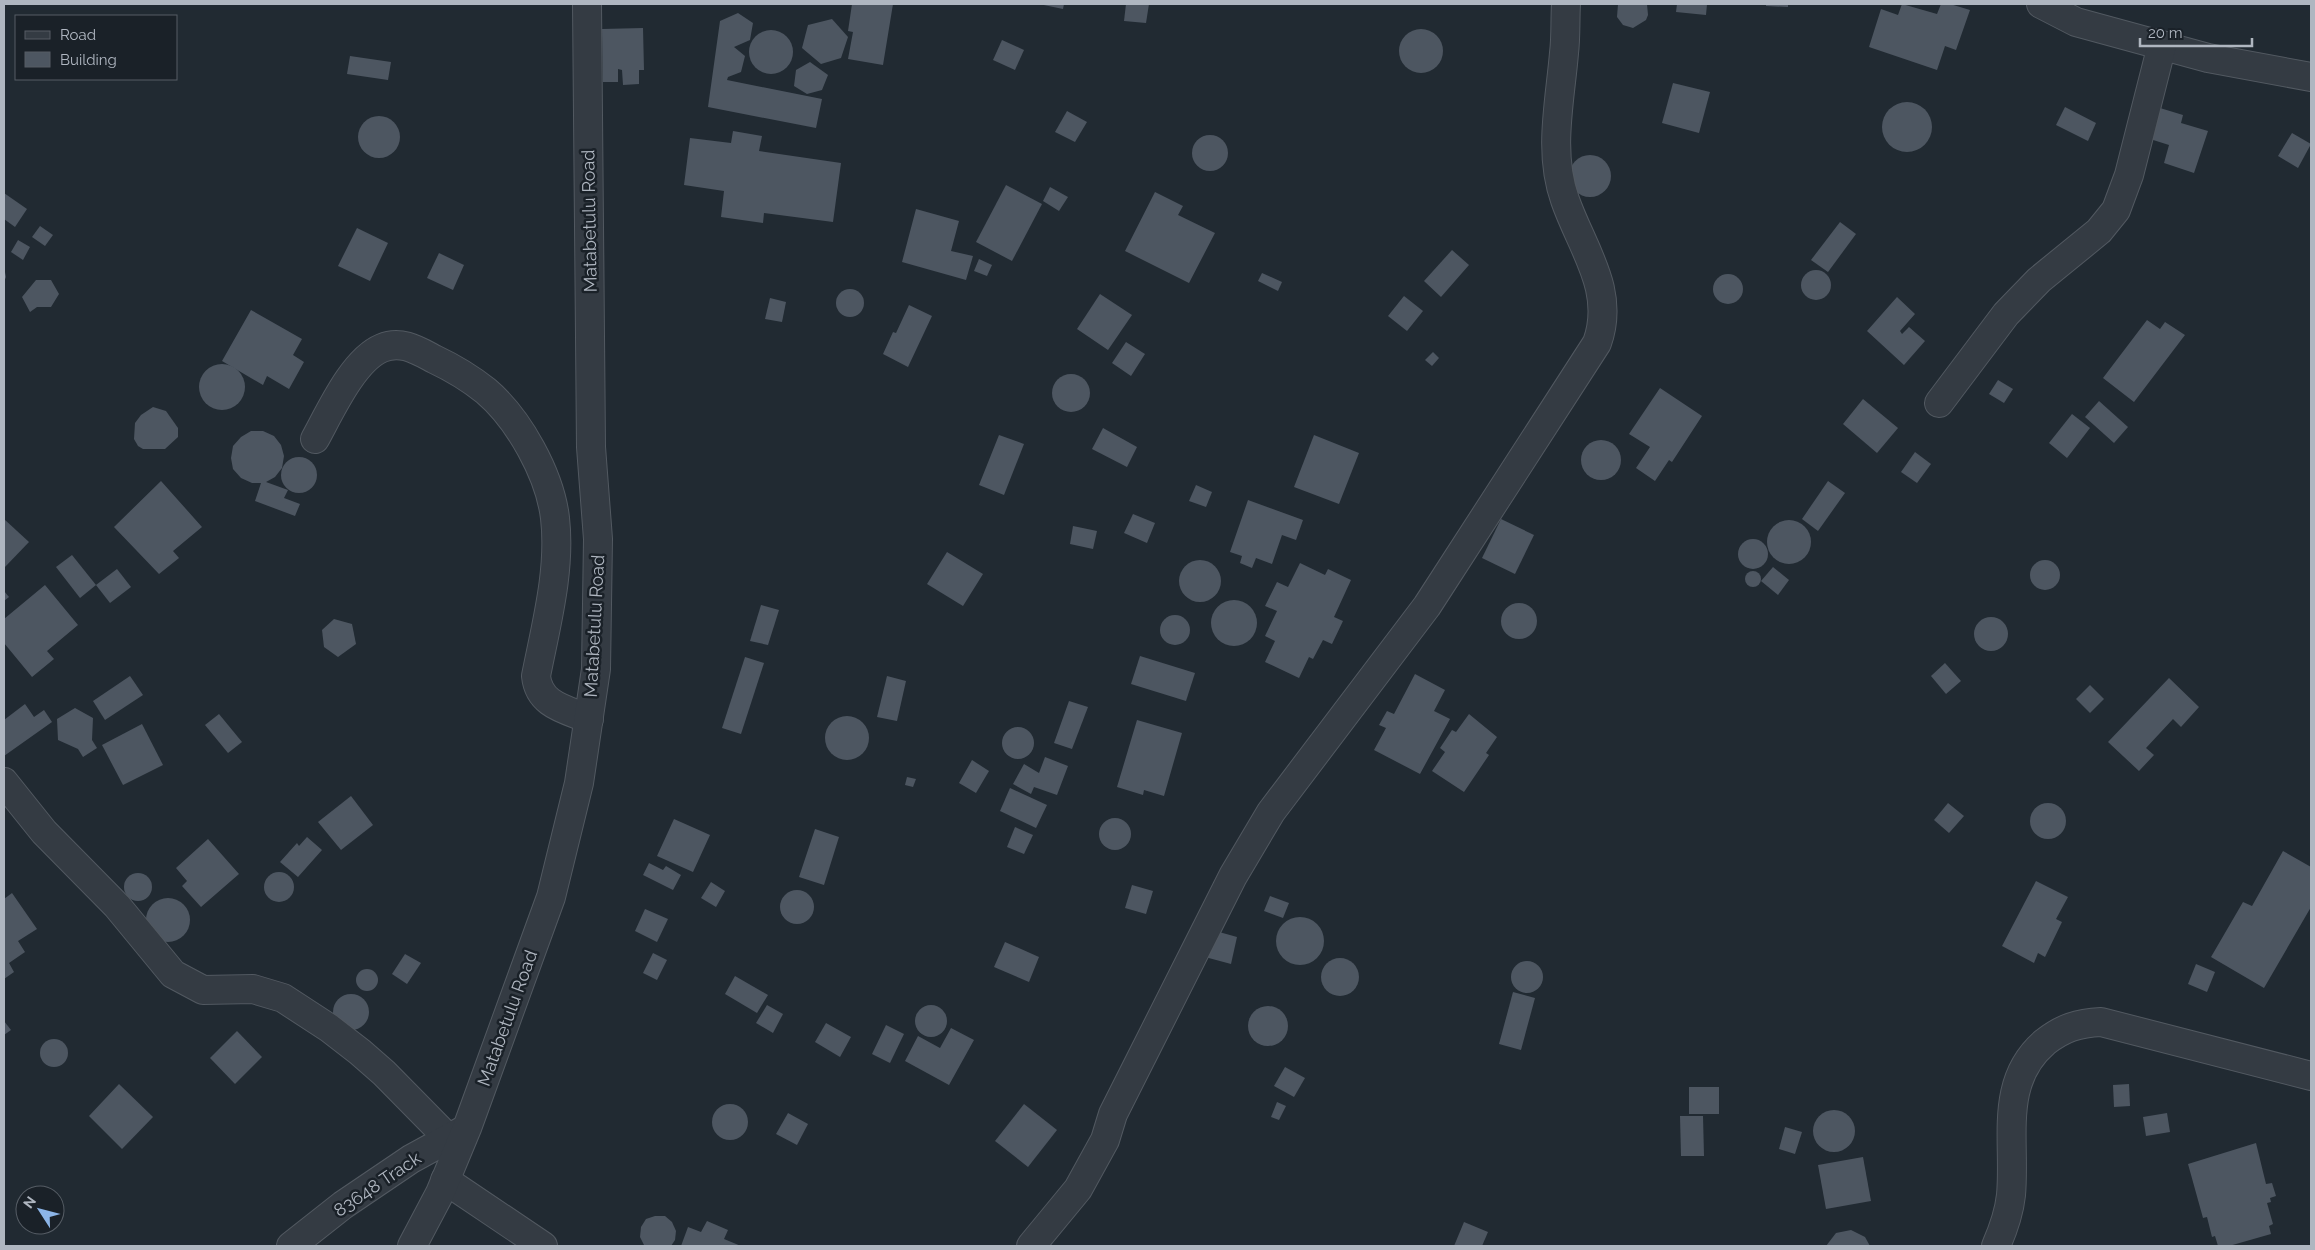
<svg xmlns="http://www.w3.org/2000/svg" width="2315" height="1250" font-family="Raleway,sans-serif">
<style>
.building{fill:#4d5661}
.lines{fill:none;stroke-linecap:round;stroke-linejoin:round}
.minor-casing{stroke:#525961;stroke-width:30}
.minor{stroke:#343b43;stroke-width:28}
.labels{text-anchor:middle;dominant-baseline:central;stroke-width:5;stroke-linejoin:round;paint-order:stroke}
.street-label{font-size:18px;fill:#afb6c0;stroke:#1a2128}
</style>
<rect width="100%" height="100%" fill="#212a32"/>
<g class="building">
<polygon points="852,4 893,4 883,65 848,59 853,32 848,31"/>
<polygon points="1039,4 1064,4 1063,9"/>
<polygon points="1126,4 1149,4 1146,23 1124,21"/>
<polygon points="1618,4 1647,4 1648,15 1646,20 1633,28 1623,25 1617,17"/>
<polygon points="1677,4 1707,4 1706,15 1676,12"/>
<polygon points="1766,4 1788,4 1788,7 1766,6"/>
<polygon points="1902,4 1937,14 1941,4 1950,4 1970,10 1956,50 1945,46 1937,70 1869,47 1881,9 1898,15"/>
<polygon points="738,13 753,23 750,40 734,47 745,56 741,72 728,77 727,80 822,99 816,128 708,107 720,21"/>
<polygon points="832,19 848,37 841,58 821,64 802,48 808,25"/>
<polygon points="643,28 644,70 639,70 639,84 623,85 622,70 618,69 618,82 603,82 602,29"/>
<circle cx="1421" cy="51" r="22"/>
<circle cx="771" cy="52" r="22"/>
<polygon points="1002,40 1024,50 1015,70 993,60"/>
<polygon points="350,56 391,62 388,80 347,74"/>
<polygon points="810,62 828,75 822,90 807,94 794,86 796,70"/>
<polygon points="1673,83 1710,92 1699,133 1662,123"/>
<circle cx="1907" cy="127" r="25"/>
<polygon points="2065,107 2096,123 2088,141 2056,125"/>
<polygon points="2160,108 2183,115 2181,123 2208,131 2194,173 2164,163 2169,145 2150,139"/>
<polygon points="1067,111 1087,122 1075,142 1055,132"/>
<circle cx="379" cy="137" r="21"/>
<polygon points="733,131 762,136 759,151 841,163 833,222 764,213 763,223 721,217 724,191 684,185 690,138 731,143"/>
<polygon points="2292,133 2311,144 2298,168 2278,156"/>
<circle cx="1210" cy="153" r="18"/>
<circle cx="1590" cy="176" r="21"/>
<polygon points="1006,185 1042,204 1012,261 976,242"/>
<polygon points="1050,187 1068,197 1059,211 1043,201"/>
<polygon points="1155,192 1183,206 1178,215 1215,233 1189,283 1125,251"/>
<polygon points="4,193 27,209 15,227 4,219"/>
<polygon points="916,209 959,221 951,251 973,256 966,280 902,262"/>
<polygon points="1840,222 1856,234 1828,272 1811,260"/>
<polygon points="40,226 53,235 45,246 32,237"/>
<polygon points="357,228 388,243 370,281 338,266"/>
<polygon points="18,240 30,247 23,260 11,252"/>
<polygon points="1452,250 1469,265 1441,297 1424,281"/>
<polygon points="439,253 464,265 453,290 427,278"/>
<polygon points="979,259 992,265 987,276 974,271"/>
<polygon points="4,267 6,277 4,282"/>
<circle cx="1816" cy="285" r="15"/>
<polygon points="1262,273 1282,282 1278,291 1258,281"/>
<circle cx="1728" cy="289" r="15"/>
<polygon points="36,280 51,280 59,294 51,307 37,307 30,312 22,297"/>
<circle cx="850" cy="303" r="14"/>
<polygon points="1100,294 1132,315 1108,350 1077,329"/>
<polygon points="1404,296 1423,311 1407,331 1388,316"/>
<polygon points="1897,297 1915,314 1900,331 1902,334 1909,327 1925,341 1904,365 1867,331"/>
<polygon points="770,298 786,302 782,322 765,319"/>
<polygon points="909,305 932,316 908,367 883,354 893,332 896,333"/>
<polygon points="251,310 302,339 293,355 304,362 289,389 267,376 263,385 222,361"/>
<polygon points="2147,320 2160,329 2165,322 2185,335 2134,402 2103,378"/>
<polygon points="1126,342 1145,354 1131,376 1112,363"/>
<polygon points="1433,352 1439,358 1432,366 1425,360"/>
<circle cx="222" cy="387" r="23"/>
<circle cx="1071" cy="393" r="19"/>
<polygon points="1998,380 2013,389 2004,403 1989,394"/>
<polygon points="1660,388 1702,416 1672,462 1669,460 1655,481 1636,468 1650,447 1629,434"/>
<polygon points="1863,399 1898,428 1877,453 1843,424"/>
<polygon points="2099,401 2128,427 2114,443 2085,417"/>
<polygon points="153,407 166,411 178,428 178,437 165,449 143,449 138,446 134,439 135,423 141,415"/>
<polygon points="2072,414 2090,428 2067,458 2049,443"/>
<polygon points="1103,428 1137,447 1127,467 1092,449"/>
<polygon points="251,431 263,431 274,436 281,445 284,456 282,468 275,477 266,482 288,490 284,498 300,504 295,516 255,501 261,483 252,483 241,478 233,469 231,458 233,446 241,437"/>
<polygon points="999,435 1024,444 1004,495 979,485"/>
<polygon points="1314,435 1359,453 1339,504 1294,487"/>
<circle cx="1601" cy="460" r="20"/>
<polygon points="1915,452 1931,464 1917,483 1901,472"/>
<circle cx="299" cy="475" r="18"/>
<polygon points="161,481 202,527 173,551 179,558 159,574 114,527"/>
<polygon points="1828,481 1845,493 1818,531 1802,519"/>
<polygon points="1196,485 1212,492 1206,507 1189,501"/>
<polygon points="1248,500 1303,520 1296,540 1282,535 1272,564 1256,558 1252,568 1240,563 1242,556 1230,552"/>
<polygon points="1133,514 1155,523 1147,543 1124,533"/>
<polygon points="4,519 29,542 4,568"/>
<polygon points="1501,519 1534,535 1515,574 1482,558"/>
<circle cx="1789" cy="542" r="22"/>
<polygon points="1073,526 1097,531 1093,549 1070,544"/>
<circle cx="1753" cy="554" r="15"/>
<polygon points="947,552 983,574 963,606 927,584"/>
<polygon points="72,555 96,585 80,598 56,567"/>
<circle cx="1200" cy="581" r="21"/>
<circle cx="2045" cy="575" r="15"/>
<polygon points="1300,563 1325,575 1328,569 1351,580 1334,617 1343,621 1332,644 1323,640 1313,659 1309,657 1299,678 1265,662 1275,641 1265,636 1277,611 1265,606 1277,582 1288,587"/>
<polygon points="1773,567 1789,580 1778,595 1761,581"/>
<polygon points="117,569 131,587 110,603 96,585"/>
<circle cx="1753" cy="579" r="8"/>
<polygon points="45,585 78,625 47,651 54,659 32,677 4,643 4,619"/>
<polygon points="4,591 9,597 4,601"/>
<circle cx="1234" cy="623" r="23"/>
<circle cx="1519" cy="621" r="18"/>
<polygon points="761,605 779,610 768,645 750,641"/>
<circle cx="1175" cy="630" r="15"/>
<circle cx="1991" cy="634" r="17"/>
<polygon points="334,619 352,624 356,644 338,657 324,647 322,630"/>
<polygon points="1140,656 1195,673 1186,701 1131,684"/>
<polygon points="745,657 764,663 741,734 722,728"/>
<polygon points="1945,663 1961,681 1946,694 1931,676"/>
<polygon points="1415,674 1445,690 1434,711 1450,719 1420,774 1374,750 1386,728 1379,725 1387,711 1394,714"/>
<polygon points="130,676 143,695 105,720 93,701"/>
<polygon points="887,676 906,681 897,721 877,717"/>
<polygon points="2169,678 2199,707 2181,727 2173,719 2146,748 2154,755 2139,771 2108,742"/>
<polygon points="2090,685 2104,699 2090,713 2076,699"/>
<polygon points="1069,701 1088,707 1072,749 1054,743"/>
<polygon points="25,704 34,717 44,710 52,722 4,756 4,720"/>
<polygon points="75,708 93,718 92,740 97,748 83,757 78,749 58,740 57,719"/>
<polygon points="219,714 242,742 228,753 205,725"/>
<polygon points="1469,714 1497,737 1486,753 1489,755 1464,792 1432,771 1445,752 1440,748 1452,730 1456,732"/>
<circle cx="847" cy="738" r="22"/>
<polygon points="1137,720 1182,733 1164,796 1144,790 1143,795 1117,787"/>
<polygon points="142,724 163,765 123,785 102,745"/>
<circle cx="1018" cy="743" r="16"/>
<polygon points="1045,757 1068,766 1057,795 1034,787 1031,794 1013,784 1024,764 1039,773"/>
<polygon points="972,760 989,771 976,793 959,783"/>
<polygon points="907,777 916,779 913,787 905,785"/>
<polygon points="1010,788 1047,805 1036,828 1000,811"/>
<polygon points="351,796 373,825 341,850 318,822"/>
<polygon points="1948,803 1964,816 1949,833 1934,820"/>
<circle cx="2048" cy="821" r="18"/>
<circle cx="1115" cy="834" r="16"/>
<polygon points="674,819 710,835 693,872 657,856"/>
<polygon points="1015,827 1033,835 1024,854 1007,847"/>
<polygon points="815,829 839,837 824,885 799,877"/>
<polygon points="307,837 322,850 298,877 280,862 297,843 299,846"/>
<polygon points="208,839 239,874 201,907 182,886 187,881 176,868"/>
<polygon points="2283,851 2311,867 2311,907 2264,988 2211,957 2243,902 2252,906"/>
<polygon points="649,863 663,870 666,866 681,875 673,890 643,875"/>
<circle cx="279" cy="887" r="15"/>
<circle cx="138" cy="887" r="14"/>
<polygon points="2036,881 2068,897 2056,919 2062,922 2045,957 2038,953 2034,963 2002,946"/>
<polygon points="711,882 725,891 716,907 701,898"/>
<polygon points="1132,885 1153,891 1146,914 1125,908"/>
<circle cx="797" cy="907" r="17"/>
<polygon points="12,893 37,929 18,941 25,952 9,963 14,972 4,979 4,899"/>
<polygon points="1270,896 1289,903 1283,918 1264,911"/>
<circle cx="168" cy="920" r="22"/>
<polygon points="645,909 668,919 657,942 635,931"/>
<circle cx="1300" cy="941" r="24"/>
<polygon points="1212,930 1237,937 1231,964 1205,957"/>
<polygon points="1005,942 1039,957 1029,982 994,967"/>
<polygon points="653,953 667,960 657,980 643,973"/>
<polygon points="405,954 421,963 407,984 392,974"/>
<circle cx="1340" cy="977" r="19"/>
<circle cx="1527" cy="977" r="16"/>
<polygon points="2196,964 2215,972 2207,992 2188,984"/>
<circle cx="367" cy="980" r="11"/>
<polygon points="735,976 768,995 757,1013 725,994"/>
<polygon points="1513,992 1535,998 1521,1050 1499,1044"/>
<circle cx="351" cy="1012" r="18"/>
<circle cx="931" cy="1021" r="16"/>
<polygon points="767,1005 783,1014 773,1033 756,1023"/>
<circle cx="1268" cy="1026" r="20"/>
<polygon points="4,1021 11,1030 4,1035"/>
<polygon points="826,1023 851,1037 840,1057 815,1042"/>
<polygon points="886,1025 904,1034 890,1063 872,1054"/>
<polygon points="951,1028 974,1040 949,1085 905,1061 918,1036 940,1048"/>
<polygon points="237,1031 262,1057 235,1084 210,1058"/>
<circle cx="54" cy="1053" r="14"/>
<polygon points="1285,1067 1305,1078 1294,1097 1274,1086"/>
<polygon points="119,1084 153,1117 122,1149 89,1116"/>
<polygon points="2129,1084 2130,1106 2114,1107 2113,1085"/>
<rect x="1689" y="1087" width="30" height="27"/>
<polygon points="1277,1102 1286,1106 1279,1120 1271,1117"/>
<circle cx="730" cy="1122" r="18"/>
<polygon points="1024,1104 1057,1130 1028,1167 995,1141"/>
<circle cx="1834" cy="1131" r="21"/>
<polygon points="788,1113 808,1124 797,1145 776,1134"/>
<polygon points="2167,1113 2170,1132 2146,1136 2143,1117"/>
<polygon points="1680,1116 1703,1116 1704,1156 1681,1156"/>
<polygon points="1785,1127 1802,1132 1795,1154 1779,1149"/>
<polygon points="2256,1143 2266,1184 2272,1183 2276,1196 2270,1198 2271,1202 2267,1203 2273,1224 2269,1226 2271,1234 2229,1246 2218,1246 2215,1236 2212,1237 2207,1217 2203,1218 2188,1164"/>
<polygon points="1863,1157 1871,1201 1826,1209 1818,1165"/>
<polygon points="655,1216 665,1216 672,1222 676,1231 675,1240 671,1246 644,1245 640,1237 641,1227 646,1219"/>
<polygon points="707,1221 728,1230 724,1239 741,1246 681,1246 688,1227 701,1232"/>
<polygon points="1464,1222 1488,1232 1482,1246 1454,1246"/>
<polygon points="1851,1230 1865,1237 1870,1246 1826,1246 1836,1233"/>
</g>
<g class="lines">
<defs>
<g id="minor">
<polyline points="2041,4 2076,22 2208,58 2311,77"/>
<polyline points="1939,403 2006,314 2039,280 2099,231 2116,210 2129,175 2162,45"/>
<path d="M315,439C330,412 353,360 382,348C401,340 417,350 434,359C451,367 471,379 486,391C519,419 550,475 555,518C561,570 546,625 536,676C539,705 565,709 589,719"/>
<polyline points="4,782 44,832 117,906 173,974 203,990 253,989 283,998 329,1028 360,1052 384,1073 449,1139"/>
<polyline points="445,1180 543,1246"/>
<polyline points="291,1246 343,1205 411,1159 464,1130"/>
<polyline points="412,1246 440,1193 467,1128 551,897 579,783 596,669 598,539 591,447 587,4"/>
<path d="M1031,1246L1078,1189L1105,1140L1113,1114L1233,876L1271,812L1427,606L1597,343C1616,290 1582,249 1565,200C1548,152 1560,102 1564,53C1566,37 1565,20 1566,4"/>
<path d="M1996,1246C2003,1230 2009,1214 2011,1195C2016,1141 1998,1082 2045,1042C2063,1028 2078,1023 2101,1022L2311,1076"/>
</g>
</defs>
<use href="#minor" class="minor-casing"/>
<use href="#minor" class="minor"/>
</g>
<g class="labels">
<g class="street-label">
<text transform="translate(589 221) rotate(-91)">Matabetulu Road</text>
<text transform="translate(594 626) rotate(-87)">Matabetulu Road</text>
<text transform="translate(507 1018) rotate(-70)">Matabetulu Road</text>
<text transform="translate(377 1184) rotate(-34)">83648 Track</text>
</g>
</g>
<rect width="2315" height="1250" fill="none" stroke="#afb6c0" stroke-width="10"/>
<rect x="15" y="15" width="162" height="65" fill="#1a2128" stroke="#565d65"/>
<rect x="25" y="31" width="25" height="8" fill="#343b43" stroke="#565d65"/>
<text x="60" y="40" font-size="15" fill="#afb6c0">Road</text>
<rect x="25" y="52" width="25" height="15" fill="#4d5661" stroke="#565d65"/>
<text x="60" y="65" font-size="15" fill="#afb6c0">Building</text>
<g transform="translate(40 1210) rotate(306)"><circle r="24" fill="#1a2128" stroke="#565d65"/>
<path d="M0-4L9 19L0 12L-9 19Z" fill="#8cb5e8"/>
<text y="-8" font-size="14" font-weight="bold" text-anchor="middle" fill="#afb6c0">N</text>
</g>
<path d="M2140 38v8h112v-8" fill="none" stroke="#afb6c0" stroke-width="2.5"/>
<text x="2148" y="38" font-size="15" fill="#afb6c0" stroke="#1a2128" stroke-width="4" paint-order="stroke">20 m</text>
</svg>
